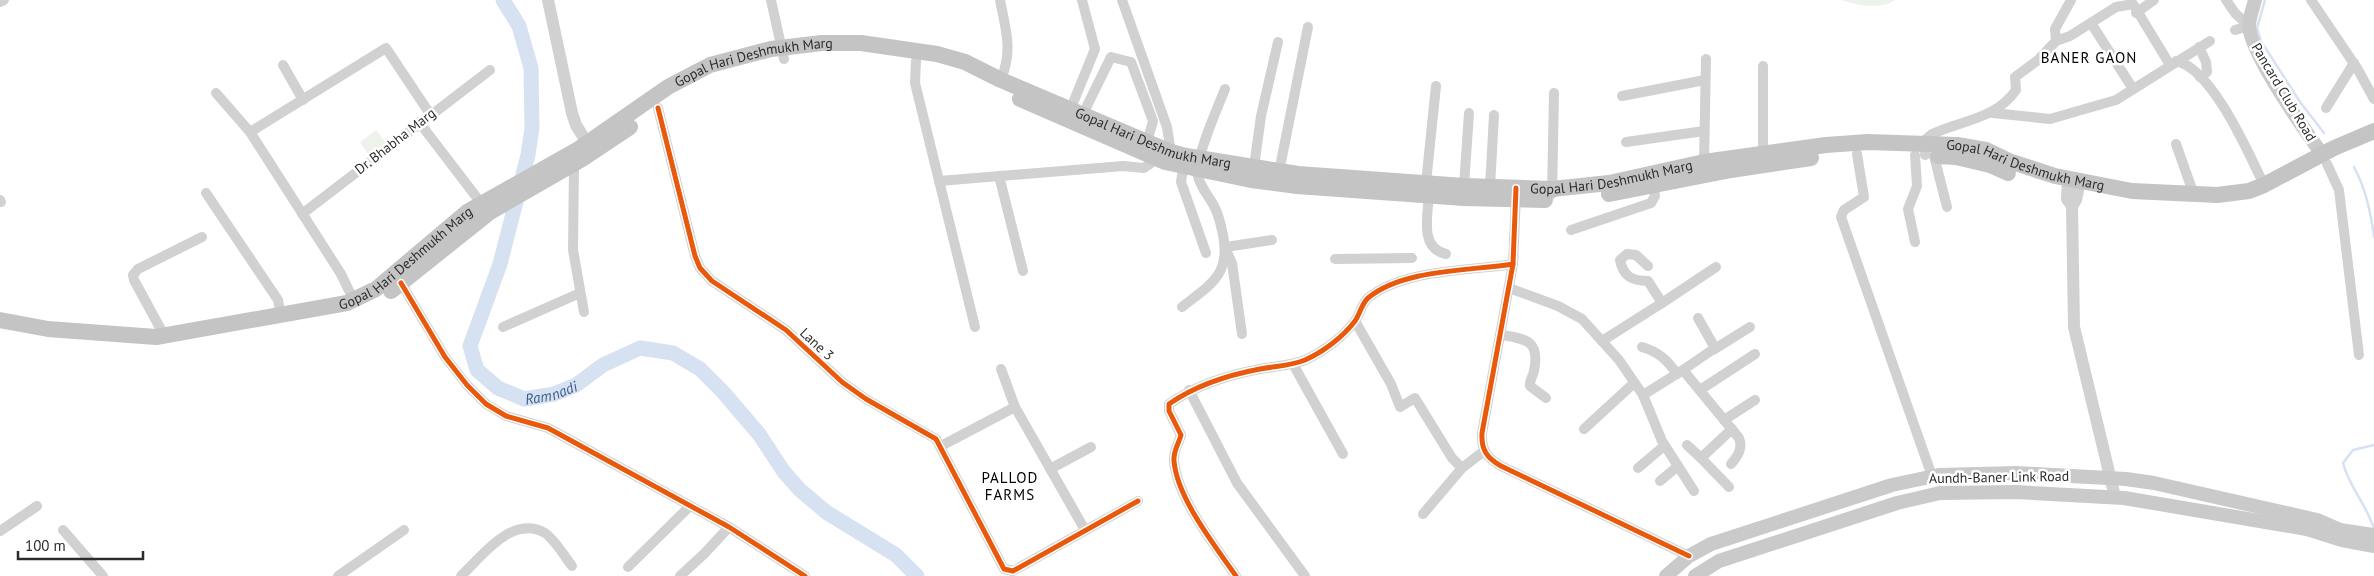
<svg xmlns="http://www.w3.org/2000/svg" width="2374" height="576" font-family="'PT Sans',sans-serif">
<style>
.green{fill:#edf3ea}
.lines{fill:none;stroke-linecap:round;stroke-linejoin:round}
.stream{stroke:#d6e1f1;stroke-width:2.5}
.river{stroke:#d6e1f1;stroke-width:15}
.minor{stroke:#d1d1d1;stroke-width:10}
.tertiary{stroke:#d1d1d1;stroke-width:12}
.secondary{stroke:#cacaca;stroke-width:14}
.primary{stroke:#c4c4c4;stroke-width:16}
.cycleway-casing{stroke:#fff;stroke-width:8}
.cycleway{stroke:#e8590c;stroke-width:5}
.labels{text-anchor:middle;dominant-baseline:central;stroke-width:5;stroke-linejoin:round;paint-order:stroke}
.street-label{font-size:14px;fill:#2c2c2c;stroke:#fff}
.neighbourhood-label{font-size:15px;letter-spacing:1px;fill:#000;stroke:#fff}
.water-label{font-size:15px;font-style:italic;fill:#395d8f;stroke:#fff}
</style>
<rect width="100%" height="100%" fill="#fff"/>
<g class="green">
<path d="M1841,0H1896C1878,10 1860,6 1841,0Z"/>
<polygon points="376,130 386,143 369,155 360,142"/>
</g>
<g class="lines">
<g class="stream">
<polyline points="2265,0 2257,28 2261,41 2300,102 2324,133"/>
<path d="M2354,167C2366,189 2371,213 2374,237"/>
<path d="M2374,445L2353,450L2343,463C2349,487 2367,505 2374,529"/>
</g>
<path class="river" id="s1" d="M503,0L519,26L531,68L532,128L528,155L500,264L470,346L477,370L498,388L524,399L554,394L576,385L603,365L640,348L673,353L700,369L723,392L759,434L784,472L800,490L826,512L896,555L917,576"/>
<g class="minor">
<polyline points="771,0 784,59"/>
<path d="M1000,0C1006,31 1013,49 1001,80"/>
<polyline points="1122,0 1167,127 1171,152 1170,155"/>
<polyline points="2226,0 2235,13 2249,26"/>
<polyline points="2311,0 2357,68 2374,99"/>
<polyline points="0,2 4,0"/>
<polyline points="2136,13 2154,0"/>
<polyline points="2091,23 2133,89"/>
<polyline points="2235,30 2249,26"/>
<polyline points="2056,41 2055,29 2071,0"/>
<polyline points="2199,47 2206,62 2207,72 2200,77"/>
<polyline points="916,61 915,83 975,327"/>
<path d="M2176,61C2212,68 2249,154 2264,185"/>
<polyline points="283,65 303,100"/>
<polyline points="216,93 250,132 341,274 354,301"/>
<polyline points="1622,96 1705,80"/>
<polyline points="658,108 695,256 700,268 712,281 786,330 842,382 866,399 936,439 1004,569 1013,571 1138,501"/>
<polyline points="1071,108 1095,49 1082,0"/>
<polyline points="2326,108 2354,63"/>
<polyline points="1993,113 2050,119 2116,100 2210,41"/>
<polyline points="1083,114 1111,57 1131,62 1153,121 1147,142"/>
<polyline points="419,122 481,203"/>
<polyline points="250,132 386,48 430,114"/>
<polyline points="1626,142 1704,131"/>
<polyline points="2176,144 2194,195"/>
<polyline points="1763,152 1763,66"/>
<polyline points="1857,154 1864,197 1844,210 1841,217 1932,476"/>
<path d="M1925,155L1926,139L1932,134C1962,120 1996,119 2016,90L2015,77L2038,60L2056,41L2070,36L2116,7L2133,4L2170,65"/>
<polyline points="1934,156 1947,207"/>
<polyline points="1184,162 1181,182 1206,253"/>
<polyline points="1704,162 1706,59"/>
<polyline points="574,164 573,250 584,312"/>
<polyline points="2327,164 2339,190 2359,355"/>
<polyline points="1254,167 1261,116 1278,42"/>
<polyline points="1279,172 1308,27"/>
<polyline points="999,176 1023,271"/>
<polyline points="939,181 1123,166 1144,168 1157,159"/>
<polyline points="1426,183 1436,86"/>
<polyline points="1464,186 1469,113"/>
<polyline points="1490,187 1494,115"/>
<polyline points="206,193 278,300 281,315"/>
<path d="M1429,194C1428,215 1419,248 1446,254"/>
<polyline points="1552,194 1554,93"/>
<path d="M1516,195L1513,264L1482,433C1481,450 1487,458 1501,466L1689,556"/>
<polyline points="0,200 1,202"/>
<polyline points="302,214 490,70"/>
<polyline points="1571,230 1651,203 1655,196 1653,185"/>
<polyline points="1915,242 1908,209 1917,186 1915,155"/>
<polyline points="1226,247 1272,240"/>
<polyline points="1226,250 1232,263 1242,334"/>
<polyline points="1335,259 1412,258"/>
<polyline points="401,283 445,357 467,385 486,404 506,416 548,428 729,527 805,576"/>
<polyline points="1509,288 1558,306 1582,319 1619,360 1643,395 1662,441 1694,491"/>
<polyline points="1662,303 1716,267"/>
<path d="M1182,307C1210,285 1231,275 1223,235C1221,225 1219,215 1214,206C1209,196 1200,187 1198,176C1194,160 1218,107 1225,89"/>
<polyline points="1355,321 1391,384 1400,407 1415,398 1452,458 1462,468 1484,451"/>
<polyline points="503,327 580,293"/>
<path d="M1502,335C1527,339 1540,341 1534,371C1533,377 1529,380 1530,386L1546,398"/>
<polyline points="165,337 134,280 133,275 138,269 202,237"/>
<path d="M1602,341L1662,303L1648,281C1632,281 1623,276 1620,260L1627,254L1636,255L1648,266"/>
<path d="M1642,347C1659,352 1667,360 1677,374"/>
<polyline points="1713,350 1750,327"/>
<polyline points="1293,364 1343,454"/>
<polyline points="1001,369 1015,407 1085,530"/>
<polyline points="1683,370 1715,348 1698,318"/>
<polyline points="1189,390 1237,483 1305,576"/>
<polyline points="1700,390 1755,354"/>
<path d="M1643,395L1683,370L1739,438C1743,448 1738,456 1731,464"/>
<polyline points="1724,420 1755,400"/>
<polyline points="1584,429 1634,383"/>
<polyline points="1687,445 1701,458"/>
<polyline points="941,446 1015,407"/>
<polyline points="1638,468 1664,446"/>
<polyline points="1050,469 1091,447"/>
<polyline points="1660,481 1678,466"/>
<polyline points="1729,487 1701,458 1732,429"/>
<polyline points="1423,514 1462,468"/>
<polyline points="63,530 103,576"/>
<polyline points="0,531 37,506"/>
<polyline points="628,567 690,506"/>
<polyline points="338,576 404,530"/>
<path d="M461,576C481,557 512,514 545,533C555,540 565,557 572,566"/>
<polyline points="680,576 704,554 729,527"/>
<path d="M1236,576C1215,546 1177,498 1174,461C1173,451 1179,443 1181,435L1169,411V404C1196,385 1228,375 1260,369C1276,366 1290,366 1305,360C1323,352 1343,337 1355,321C1360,314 1362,303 1368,298C1403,269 1469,271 1513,264"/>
</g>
<g class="tertiary">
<polyline points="548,0 572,113 576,125 587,143"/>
<polyline points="2068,178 2067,199 2072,206 2076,200 2080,181"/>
<polyline points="2072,206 2074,327 2115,497"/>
</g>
<g class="secondary">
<path d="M2255,0C2253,8 2249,18 2249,26C2251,55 2304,129 2322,154"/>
<polyline points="1666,576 1689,556 1711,544 1892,485 1939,475 2016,473 2126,479 2154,483 2317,520 2340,530 2374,535"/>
<polyline points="1695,576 1719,561 1897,503 1940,493 2016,492 2124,498 2307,529 2342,540 2374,546"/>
</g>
<g class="primary">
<polyline points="1020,99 1165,162 1251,180 1297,186 1464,198 1545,200"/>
<polyline points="1938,156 1956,157 1990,165 2008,173"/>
<polyline points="1609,194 1731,170 1811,158"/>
<polyline points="391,291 490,212 582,159 630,127"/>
<path id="s2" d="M0,320L48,329L156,337L347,303L376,289L467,212L577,150L668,87L710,65L771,49L822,43H861L937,54L965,62L1001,80L1171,152L1186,156L1298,174L1464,186L1552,189L1609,183L1704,162L1826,145L1868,142L1957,145L1986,150L2009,161L2055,176L2132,191L2217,195L2249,191L2264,185L2334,148L2374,131"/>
</g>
<defs>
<g id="cycleway">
<polyline points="658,108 695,256 700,268 712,281 786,330 842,382 866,399 936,439 1004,569 1013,571 1138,501"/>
<path d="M1516,188L1513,264L1482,433C1481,450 1487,458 1501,466L1689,556"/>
<polyline points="401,283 445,357 467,385 486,404 506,416 548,428 729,527 805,576"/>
<path d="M1236,576C1215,546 1177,498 1174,461C1173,451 1179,443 1181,435L1169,411V404C1196,385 1228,375 1260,369C1276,366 1290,366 1305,360C1323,352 1343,337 1355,321C1360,314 1362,303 1368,298C1403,269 1469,271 1513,264"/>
</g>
</defs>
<use href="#cycleway" class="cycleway-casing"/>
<use href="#cycleway" class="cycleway"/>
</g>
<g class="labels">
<g class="street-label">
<text stroke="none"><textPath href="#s2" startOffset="830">Gopal Hari Deshmukh Marg</textPath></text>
<text transform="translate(2284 92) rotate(59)">Pancard Club Road</text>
<text stroke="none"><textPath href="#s2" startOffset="1250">Gopal Hari Deshmukh Marg</textPath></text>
<text transform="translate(395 141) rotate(-38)">Dr. Bhabha Marg</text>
<text stroke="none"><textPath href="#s2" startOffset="2135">Gopal Hari Deshmukh Marg</textPath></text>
<text stroke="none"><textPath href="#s2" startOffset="1715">Gopal Hari Deshmukh Marg</textPath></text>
<text stroke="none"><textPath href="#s2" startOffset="425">Gopal Hari Deshmukh Marg</textPath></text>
<text transform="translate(817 344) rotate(43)">Lane 3</text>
<text transform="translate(1999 477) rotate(-1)">Aundh-Baner Link Road</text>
</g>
<g class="neighbourhood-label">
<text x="2089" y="57">BANER GAON</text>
<text x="1010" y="477">PALLOD<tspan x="1010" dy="17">FARMS</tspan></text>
</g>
<g class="water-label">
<text stroke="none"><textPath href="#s1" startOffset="470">Ramnadi</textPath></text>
</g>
</g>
<path d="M18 551v8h125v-8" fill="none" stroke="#2c2c2c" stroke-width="2.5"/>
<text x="25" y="551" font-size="15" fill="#2c2c2c" stroke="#ffffff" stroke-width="4" paint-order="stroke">100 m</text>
</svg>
